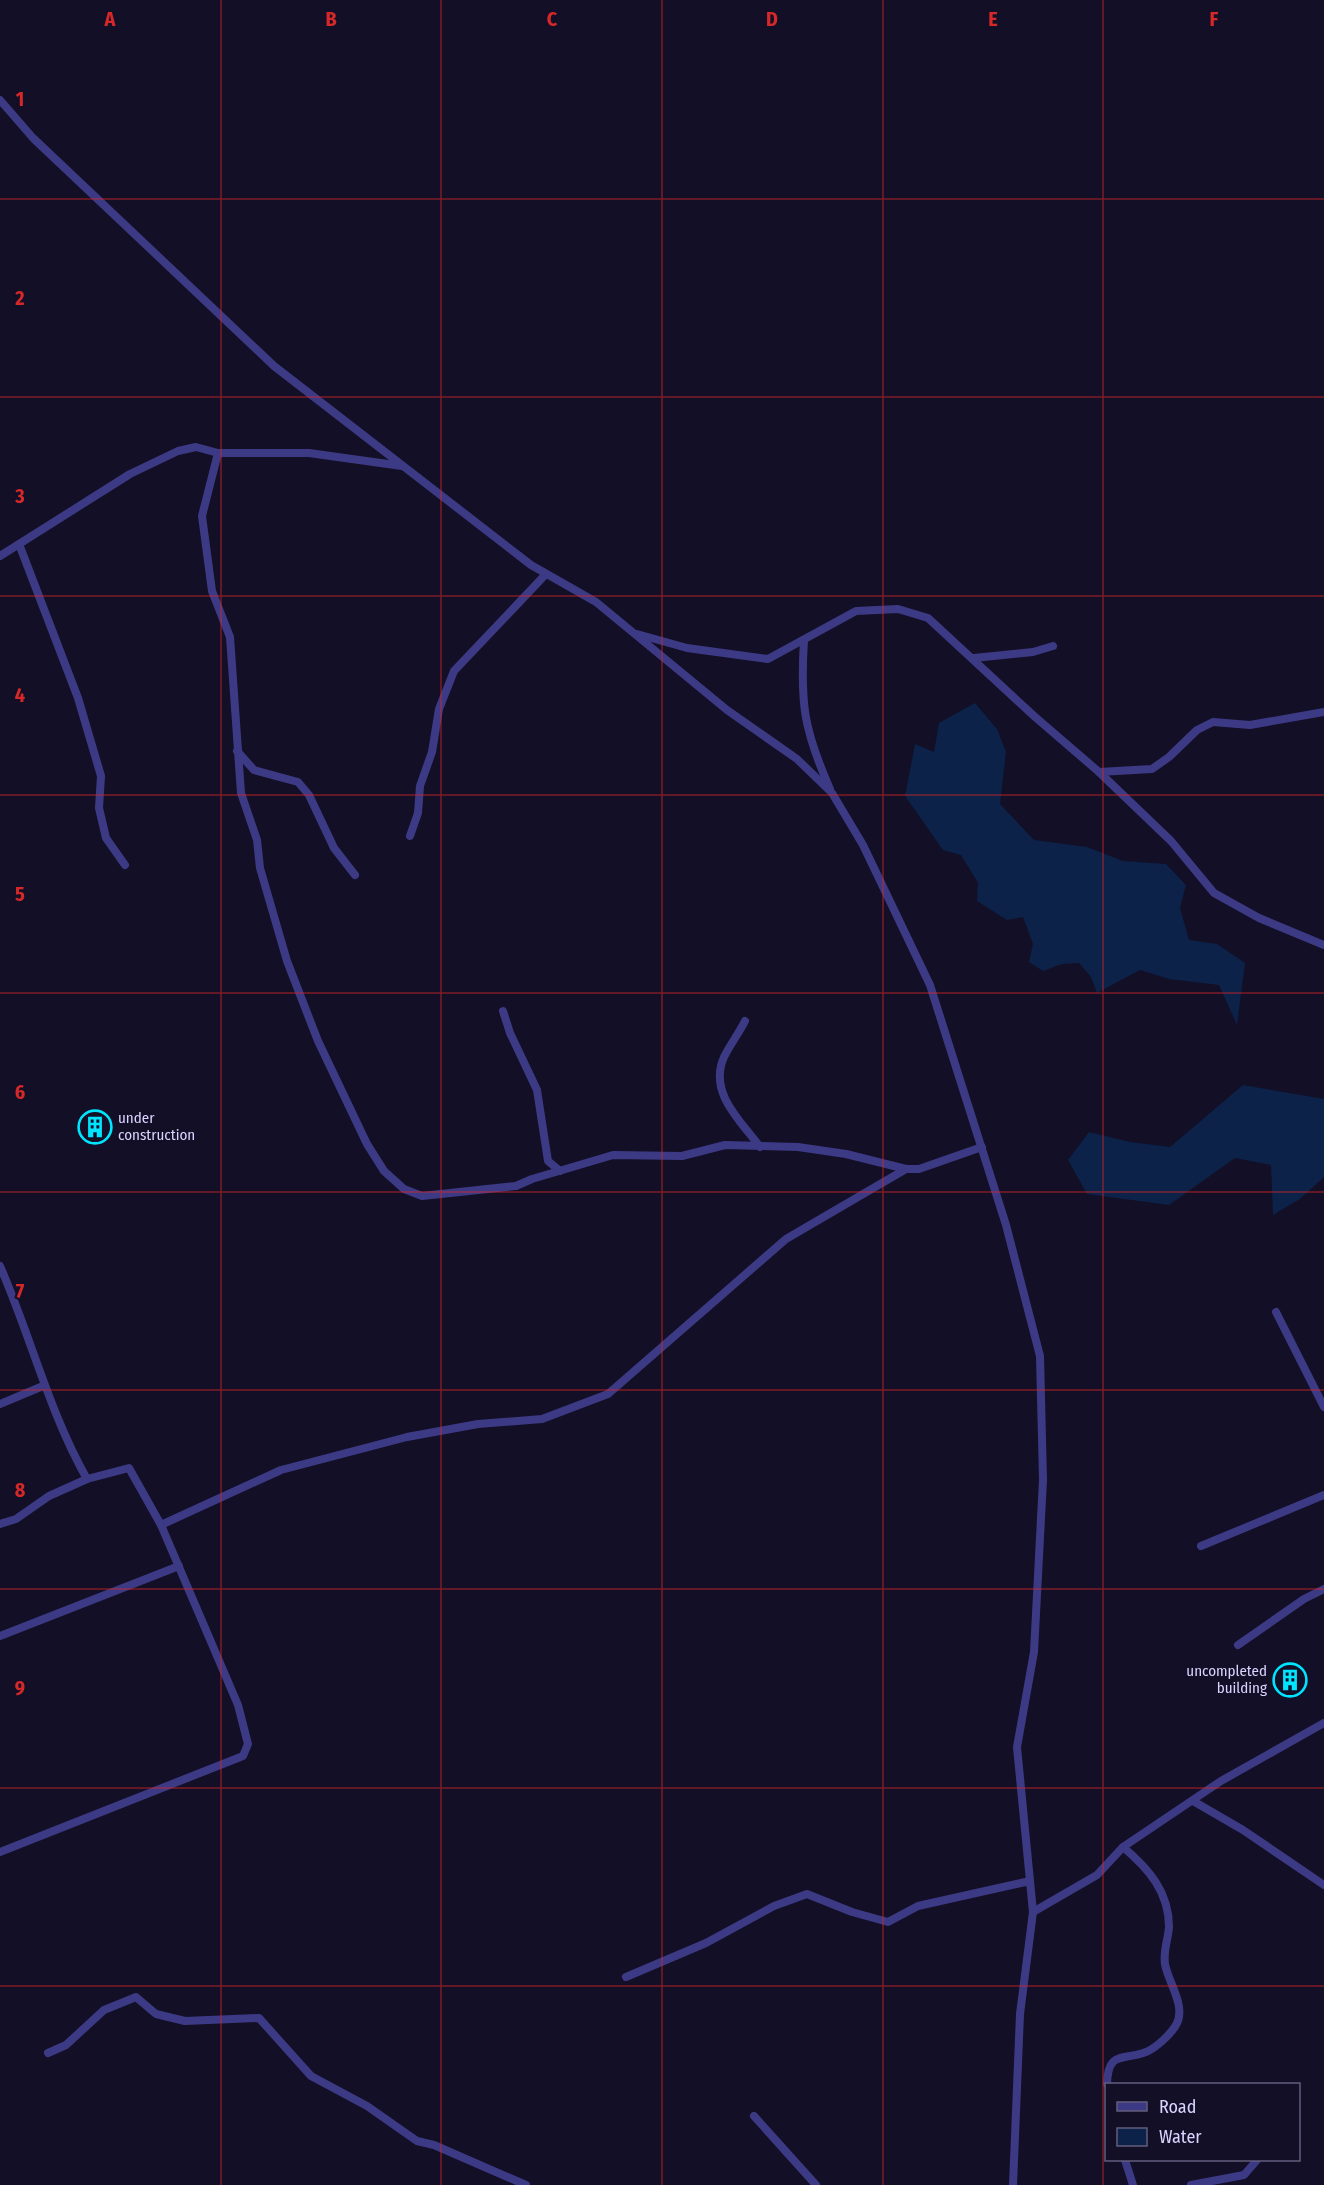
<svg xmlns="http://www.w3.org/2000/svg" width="1324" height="2185" font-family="'Fira Sans Condensed',sans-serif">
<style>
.water{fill:#0c2248}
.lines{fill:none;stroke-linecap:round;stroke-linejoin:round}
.street{stroke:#3d3a85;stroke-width:8}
.grid{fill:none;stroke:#d62828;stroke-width:1.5;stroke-opacity:0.55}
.labels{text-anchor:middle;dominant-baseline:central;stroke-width:4.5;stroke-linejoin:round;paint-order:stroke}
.poi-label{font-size:15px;fill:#d9d4ff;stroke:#130f26;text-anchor:start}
.grid-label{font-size:20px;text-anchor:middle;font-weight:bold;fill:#d62828;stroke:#130f26;stroke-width:4.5;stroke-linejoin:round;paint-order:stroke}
</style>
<rect width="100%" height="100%" fill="#130f26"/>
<g class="water">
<polygon points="975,703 997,729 1006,752 1000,804 1034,840 1087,847 1123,861 1166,864 1186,885 1180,908 1189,940 1217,944 1245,963 1237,1025 1219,985 1169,979 1140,970 1097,993 1091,977 1079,963 1062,964 1043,971 1029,962 1033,944 1023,917 1007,920 977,901 978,883 961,855 943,850 905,796 915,744 934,752 939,723"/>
<polygon points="1243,1085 1324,1099 1324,1177 1300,1199 1273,1215 1271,1165 1235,1158 1169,1205 1087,1194 1068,1160 1089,1132 1130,1142 1170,1147"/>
</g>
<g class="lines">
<g class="street">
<polyline points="0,100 33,138 274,366 531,565 596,602 727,710 797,759 832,793 863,845 930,985 1006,1225 1040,1356 1043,1480 1034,1652 1017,1747 1033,1912 1020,2014 1013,2185"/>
<polyline points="218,453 202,516 212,591 230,637 241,793 257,840 260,868 287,961 318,1041 367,1144 384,1171 404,1189 422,1196 516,1186 532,1179 613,1155 682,1156 725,1145 798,1147 846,1154 906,1169 919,1169 982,1147"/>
<polyline points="19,544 78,698 101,776 99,808 106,838 125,865"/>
<polyline points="0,556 130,474 178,451 196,447 218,453 309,453 402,466"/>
<polyline points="637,634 687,648 768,659 856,611 898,609 928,618 1034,716 1099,772 1171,841 1214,893 1259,918 1324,945"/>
<path d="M804,640C800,704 804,730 830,789"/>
<polyline points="974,658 1033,652 1053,646"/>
<polyline points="237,751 254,770 298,782 309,795 334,848 355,875"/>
<polyline points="1099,772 1152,769 1169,757 1197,730 1213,722 1250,725 1324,712"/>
<polyline points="410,836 418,813 420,786 432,752 439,709 454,671 546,574"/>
<polyline points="503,1011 510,1033 537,1090 548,1161 560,1171"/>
<path d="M745,1021C739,1033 730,1045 724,1057C708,1093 741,1121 760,1147"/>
<path d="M0,1266C31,1337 49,1412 87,1479L129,1468L161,1525L281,1470L407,1437L478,1424L542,1419L608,1394L786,1239L906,1169"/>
<polyline points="1276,1312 1324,1407"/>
<polyline points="0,1404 43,1386"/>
<polyline points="0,1524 16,1519 49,1496 87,1479"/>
<polyline points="1201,1546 1324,1495"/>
<polyline points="0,1636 179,1566"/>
<polyline points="1238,1645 1304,1599 1324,1589"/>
<polyline points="1193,1801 1243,1830 1324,1885"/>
<polyline points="0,1852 243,1756 248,1744 238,1705 161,1525"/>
<polyline points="1033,1912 1097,1875 1123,1847 1221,1781 1324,1723"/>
<polyline points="626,1977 706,1943 774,1906 807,1894 852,1912 888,1922 918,1906 1030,1881"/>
<polyline points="48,2053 66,2045 104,2010 136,1997 156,2014 185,2021 259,2018 311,2076 367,2106 417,2141 434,2145 526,2185"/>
<path d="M1107,2084C1108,2050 1123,2061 1146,2052C1156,2048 1171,2034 1176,2025C1187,2007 1168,1982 1165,1964C1163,1951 1168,1940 1169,1927C1169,1892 1149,1869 1123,1847"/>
<polyline points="754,2116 816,2185"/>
<polyline points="1125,2160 1133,2185"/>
<polyline points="1191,2185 1244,2175 1257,2160"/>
</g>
</g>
<path class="grid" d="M221,0V2185M441,0V2185M662,0V2185M883,0V2185M1103,0V2185M0,199H1324M0,397H1324M0,596H1324M0,795H1324M0,993H1324M0,1192H1324M0,1390H1324M0,1589H1324M0,1788H1324M0,1986H1324"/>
<defs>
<symbol id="building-ring" viewBox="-11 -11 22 22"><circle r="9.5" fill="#130f26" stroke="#00e5ff" stroke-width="1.5"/><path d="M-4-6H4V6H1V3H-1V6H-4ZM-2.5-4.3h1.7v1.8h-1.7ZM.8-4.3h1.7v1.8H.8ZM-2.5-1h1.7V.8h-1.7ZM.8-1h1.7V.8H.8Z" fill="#00e5ff"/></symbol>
</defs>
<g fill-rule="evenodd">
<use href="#building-ring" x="76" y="1108" width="38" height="38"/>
<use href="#building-ring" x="1271" y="1661" width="38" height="38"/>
</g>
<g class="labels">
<g class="poi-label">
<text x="118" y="1118">under<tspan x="118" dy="17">construction</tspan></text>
<text x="1267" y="1671" text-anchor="end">uncompleted<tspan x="1267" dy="17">building</tspan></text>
</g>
</g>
<g class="grid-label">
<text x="110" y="26">A</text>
<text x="331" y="26">B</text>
<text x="552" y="26">C</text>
<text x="772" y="26">D</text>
<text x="993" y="26">E</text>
<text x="1214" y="26">F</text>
<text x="20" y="106">1</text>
<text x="20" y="305">2</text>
<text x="20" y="503">3</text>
<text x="20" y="702">4</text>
<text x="20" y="901">5</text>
<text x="20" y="1099">6</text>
<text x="20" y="1298">7</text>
<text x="20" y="1497">8</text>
<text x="20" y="1695">9</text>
</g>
<rect x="1105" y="2083" width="195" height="78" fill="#130f26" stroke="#625e7d" stroke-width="1.5"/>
<rect x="1117" y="2102" width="30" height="9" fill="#3d3a85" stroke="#625e7d" stroke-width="1.5"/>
<text x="1159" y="2113" font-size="18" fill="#d9d4ff">Road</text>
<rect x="1117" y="2128" width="30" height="18" fill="#0c2248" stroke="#625e7d" stroke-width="1.5"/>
<text x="1159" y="2143" font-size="18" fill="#d9d4ff">Water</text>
</svg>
